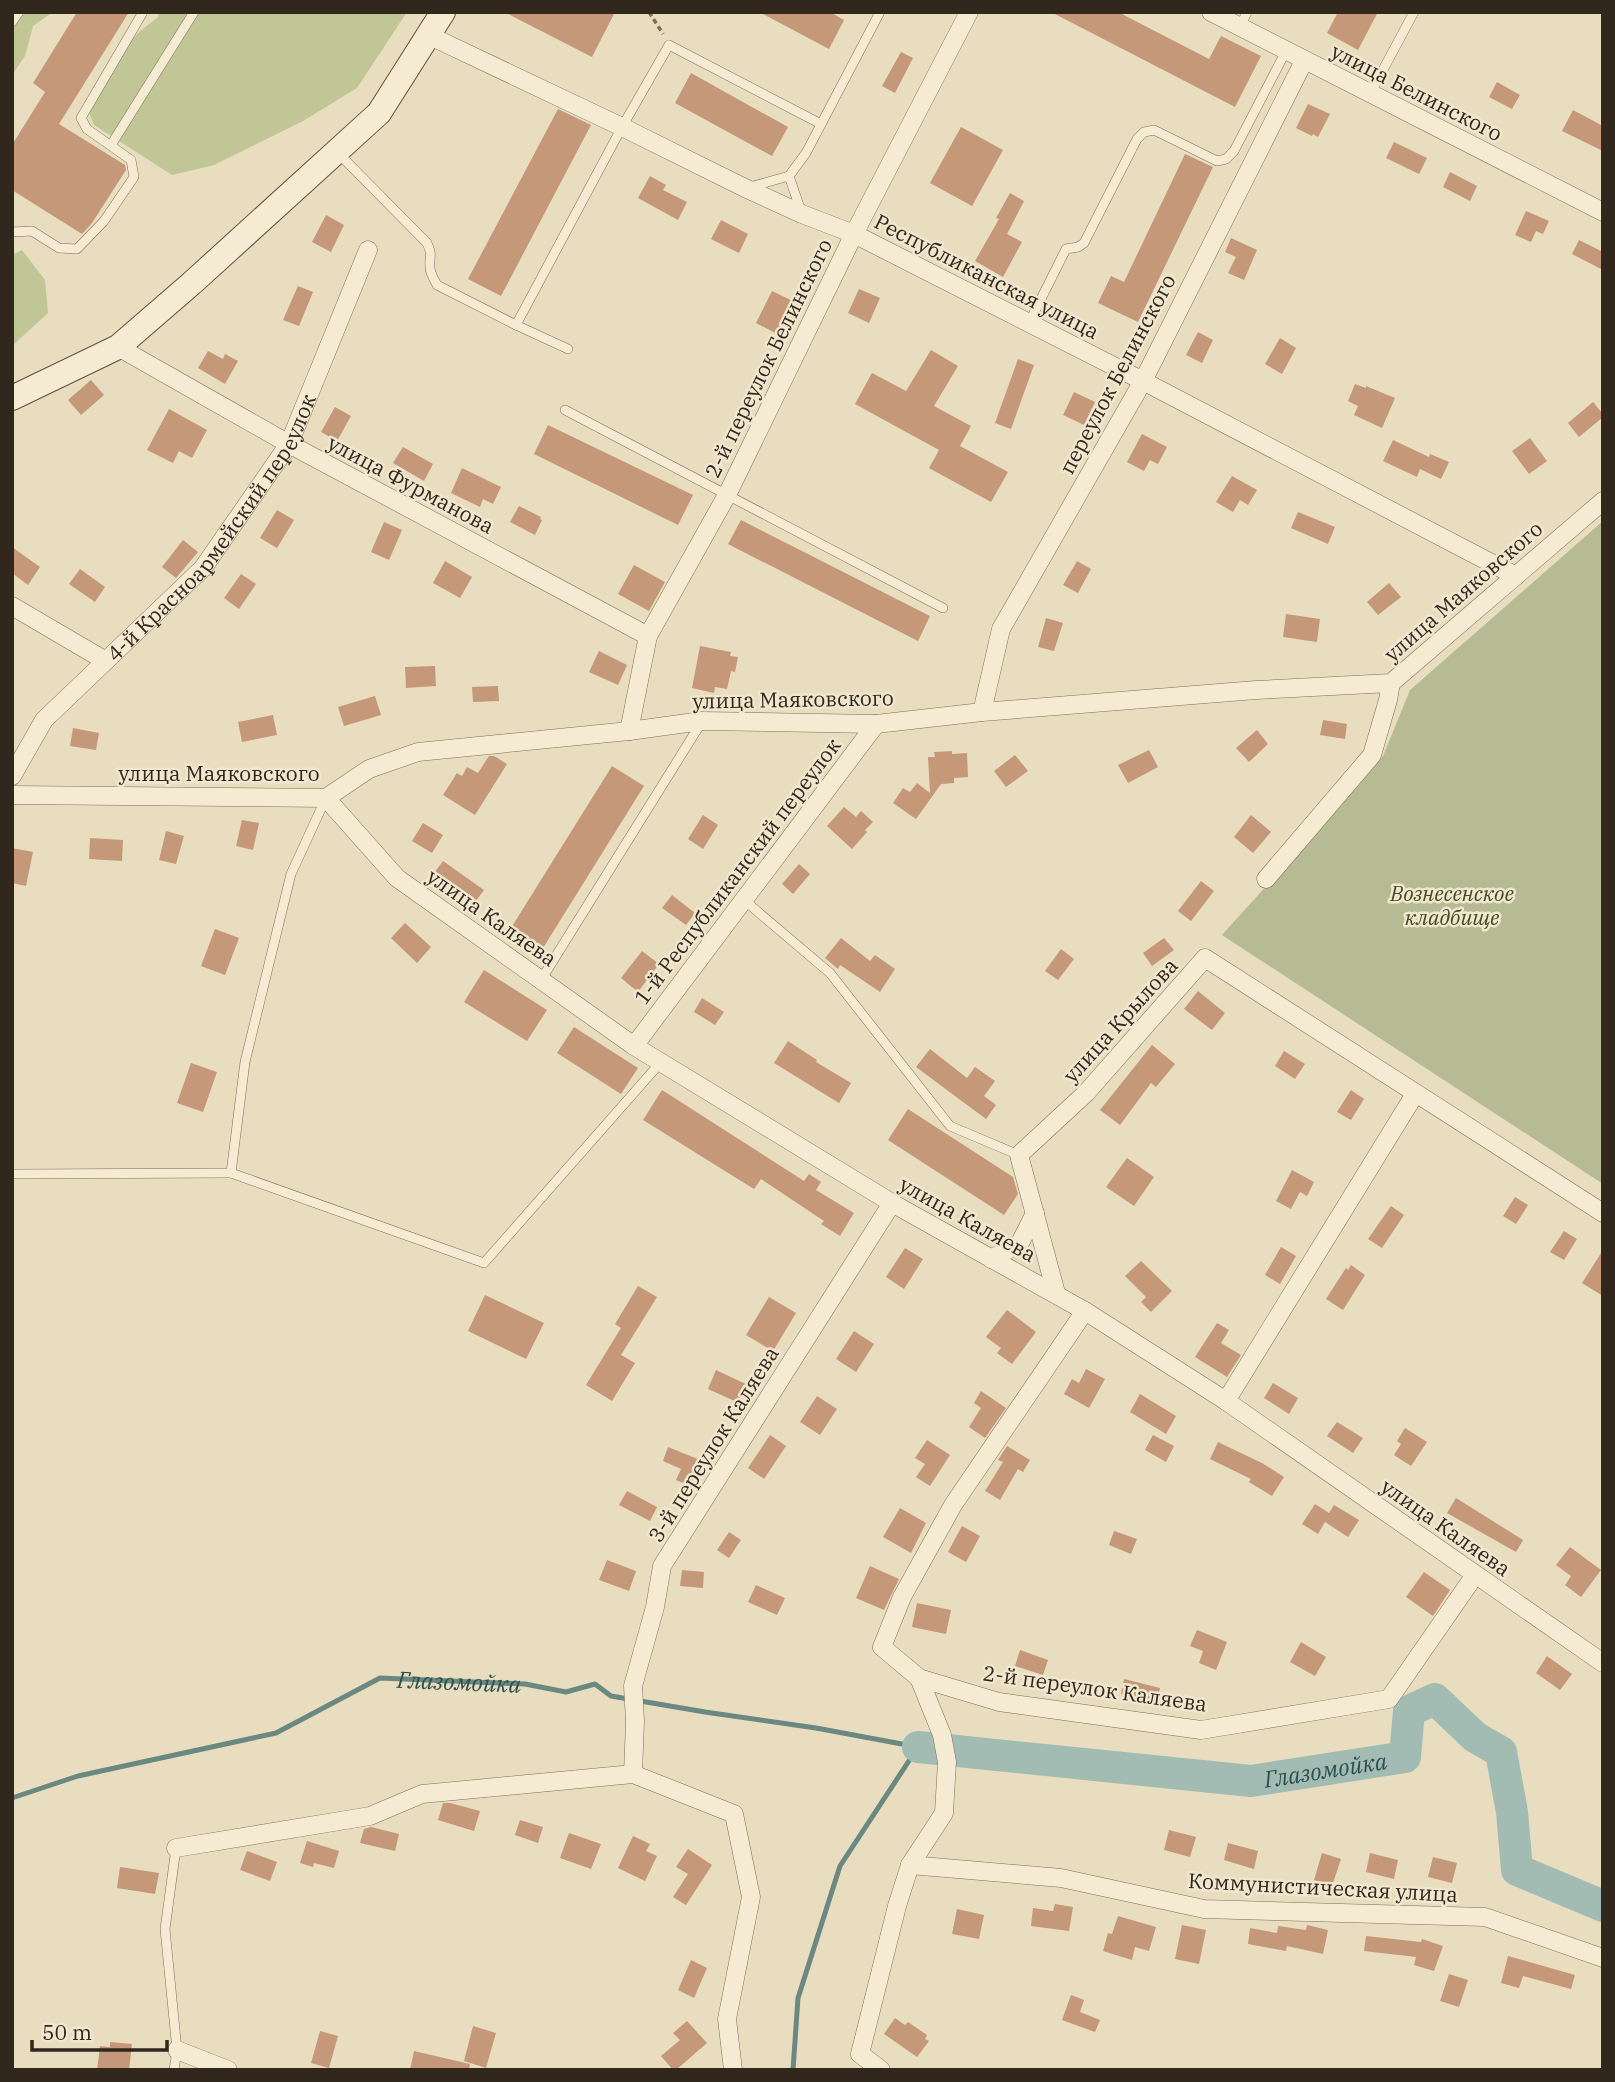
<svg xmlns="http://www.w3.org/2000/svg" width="1615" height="2082" font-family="'IBM Plex Serif',serif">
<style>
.green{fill:#c0c695}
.cemetery{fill:#b7bb94}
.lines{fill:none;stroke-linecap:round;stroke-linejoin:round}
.stream{stroke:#6b8881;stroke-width:5}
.river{stroke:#a2bcb4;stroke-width:32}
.building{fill:#c49879}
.lane-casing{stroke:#816e59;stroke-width:10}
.street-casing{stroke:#816e59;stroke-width:19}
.secondary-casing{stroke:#624f3d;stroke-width:26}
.path{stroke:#816e59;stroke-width:3.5;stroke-dasharray:5 3.5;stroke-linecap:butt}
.lane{stroke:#f5ead2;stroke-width:9}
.street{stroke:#f5ead2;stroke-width:18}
.secondary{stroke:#f5ead2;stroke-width:24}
.labels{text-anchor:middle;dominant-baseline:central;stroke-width:5;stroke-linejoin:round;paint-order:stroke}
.street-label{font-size:21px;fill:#31271d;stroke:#f1e7cf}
.park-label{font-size:21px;font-style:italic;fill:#424c25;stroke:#f1e7cf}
.water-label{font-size:23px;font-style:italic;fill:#2d504e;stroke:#f1e7cf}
</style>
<rect width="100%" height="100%" fill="#e9ddc0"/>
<g class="green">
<polygon points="12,12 53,12 33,26 25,56 12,75"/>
<polygon points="159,12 407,12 357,88 303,121 214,165 172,175 94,125 86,105 107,65 138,33 158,17"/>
<polygon points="22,250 45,280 48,313 12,346 12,255"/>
</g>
<polygon class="cemetery" points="1603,521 1603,1184 1222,935 1383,756 1410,690"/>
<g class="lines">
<path class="stream" id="s1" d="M12,1798L78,1776L276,1733L380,1678L525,1684L566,1692L595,1684L611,1696L705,1712L816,1728L918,1747L840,1866L798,1998L793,2070"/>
<path class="river" id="s2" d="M918,1747L1251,1781L1405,1757L1409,1711L1435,1699L1475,1737L1501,1752L1512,1812L1517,1870L1603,1906"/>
</g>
<g class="building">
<polygon points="77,12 129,12 59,124 125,165 126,170 92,223 82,234 12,190 12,145 45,92 33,83"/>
<polygon points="504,12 615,12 592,57"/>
<polygon points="759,12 830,12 844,20 829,49"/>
<polygon points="1051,12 1118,12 1209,59 1221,36 1261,56 1235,107"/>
<polygon points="1338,12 1378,12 1358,50 1327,33"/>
<polygon points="901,52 913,58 895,93 882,86"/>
<polygon points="691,73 788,127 772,156 675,103"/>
<polygon points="1497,82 1520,95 1512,109 1489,97"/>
<polygon points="1308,104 1330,114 1318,137 1313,134 1312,136 1296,128"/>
<polygon points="558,109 591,125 501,296 468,279"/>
<polygon points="1573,110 1603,126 1603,151 1562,131"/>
<polygon points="961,127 1003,150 972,206 930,183"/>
<polygon points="1394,142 1427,158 1419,174 1386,158"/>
<polygon points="1185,154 1213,167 1138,322 1098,303 1111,276 1124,282"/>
<polygon points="1450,172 1477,186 1470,201 1443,187"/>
<polygon points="650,176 666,185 663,190 687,202 678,220 638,198"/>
<polygon points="1010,193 1024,201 1007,234 1022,242 1003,277 975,261 999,219 996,218"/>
<polygon points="1526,211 1549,221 1543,234 1536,231 1531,242 1515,235"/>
<polygon points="326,215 344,225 331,252 312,242"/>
<polygon points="721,220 748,234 739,253 711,239"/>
<polygon points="1231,238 1257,250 1244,280 1228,273 1236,257 1225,252"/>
<polygon points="1579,240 1603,252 1603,270 1572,254"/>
<polygon points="298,286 313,292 299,326 283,320"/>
<polygon points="859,289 880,298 869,323 848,313"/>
<polygon points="772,291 801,305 785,338 756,323"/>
<polygon points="1198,332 1213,340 1202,363 1186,355"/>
<polygon points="1280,338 1296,348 1282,374 1265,364"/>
<polygon points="931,350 958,366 934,406 971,426 960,446 1008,472 991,502 929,468 939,450 855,404 872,373 906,391"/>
<polygon points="208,351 223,359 225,354 238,361 225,384 198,368"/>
<polygon points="1018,359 1034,365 1011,429 995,423"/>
<polygon points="91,380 104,395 81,415 68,400"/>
<polygon points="1355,384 1366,388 1366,386 1395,398 1382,428 1354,415 1358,406 1348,401"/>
<polygon points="1074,392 1095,402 1084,425 1063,415"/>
<polygon points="1593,402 1603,414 1603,417 1579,437 1568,423"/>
<polygon points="335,407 351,416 337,441 321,432"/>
<polygon points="169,409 207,430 192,458 179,451 173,463 147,450"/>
<polygon points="548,425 693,495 678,525 534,454"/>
<polygon points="1142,434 1167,447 1158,464 1150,460 1144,471 1127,462"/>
<polygon points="1530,438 1547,461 1529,474 1512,451"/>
<polygon points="1393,440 1429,457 1430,454 1449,462 1441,479 1420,469 1417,477 1383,461"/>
<polygon points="403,447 433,464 424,481 393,463"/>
<polygon points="462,468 501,487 493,504 483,499 480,507 451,493"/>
<polygon points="1232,476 1257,490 1248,505 1240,500 1233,512 1216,502"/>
<polygon points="519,506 541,517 540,519 542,520 535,535 510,522"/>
<polygon points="277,510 294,520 277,548 260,538"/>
<polygon points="1298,512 1335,527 1328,544 1291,528"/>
<polygon points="741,520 930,616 918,641 728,544"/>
<polygon points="384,522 402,530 389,560 371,552"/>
<polygon points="183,540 198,552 176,578 162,567"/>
<polygon points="12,547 40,567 28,585 12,573"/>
<polygon points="445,561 472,577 460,598 433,583"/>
<polygon points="1077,561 1091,569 1078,593 1063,585"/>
<polygon points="634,565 665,582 649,611 618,594"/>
<polygon points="80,569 105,587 95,602 69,584"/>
<polygon points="241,574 256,584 239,609 224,598"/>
<polygon points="1389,583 1401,597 1378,615 1367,602"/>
<polygon points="1286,614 1320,619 1317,642 1283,637"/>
<polygon points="1046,618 1063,623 1054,651 1038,647"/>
<polygon points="700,646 731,652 730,656 738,657 735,672 731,671 727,689 715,687 714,693 692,688"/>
<polygon points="599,651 627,665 618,685 589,672"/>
<polygon points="435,666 436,686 406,688 405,667"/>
<polygon points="498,686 499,701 473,702 472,687"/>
<polygon points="375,696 381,715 344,726 338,707"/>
<polygon points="273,715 277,735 242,742 238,722"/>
<polygon points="1323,720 1347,724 1345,739 1320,735"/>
<polygon points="73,728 99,733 96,750 70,746"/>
<polygon points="1257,730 1268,744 1249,762 1236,748"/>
<polygon points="1149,750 1158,767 1128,783 1118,765"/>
<polygon points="952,751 952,754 967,753 968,777 954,778 954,783 941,784 916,819 893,803 903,788 910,792 917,783 930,793 928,757 935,757 934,752"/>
<polygon points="1015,755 1028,771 1006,787 994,771"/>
<polygon points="489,756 494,756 507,764 475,815 443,795 457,773 462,776 467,767 478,773"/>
<polygon points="612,766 644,786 543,948 511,928"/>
<polygon points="844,807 856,817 861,811 873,822 865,830 867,832 852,849 827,826"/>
<polygon points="703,815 718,825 703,849 688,839"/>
<polygon points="1251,815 1271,832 1253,853 1234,837"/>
<polygon points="242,820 259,823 253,850 236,846"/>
<polygon points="423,823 443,835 432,853 412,841"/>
<polygon points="166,831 184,836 176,864 159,860"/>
<polygon points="90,838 123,840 122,861 89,859"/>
<polygon points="12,848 33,852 26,886 12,883"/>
<polygon points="443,861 484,890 473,905 432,876"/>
<polygon points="799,864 810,874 793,894 782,884"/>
<polygon points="1201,881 1214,891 1191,921 1178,911"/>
<polygon points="672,895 695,913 686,925 662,908"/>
<polygon points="405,923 431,947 417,963 391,938"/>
<polygon points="215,929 239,938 225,975 201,966"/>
<polygon points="841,938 870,961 875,955 895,969 880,992 840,965 838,969 825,958"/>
<polygon points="1164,938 1174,950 1152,966 1143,953"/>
<polygon points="1061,949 1074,959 1058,980 1045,971"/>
<polygon points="642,951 659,964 638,992 621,978"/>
<polygon points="484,970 547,1010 527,1041 464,1002"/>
<polygon points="1198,991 1225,1013 1212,1030 1184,1009"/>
<polygon points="702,998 724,1012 715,1025 694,1012"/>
<polygon points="574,1027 638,1068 621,1094 557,1053"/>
<polygon points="788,1041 817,1060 816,1062 851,1083 839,1103 774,1063"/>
<polygon points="1152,1045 1175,1064 1156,1087 1151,1083 1120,1125 1100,1110"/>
<polygon points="930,1049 967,1078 975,1067 995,1081 984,1096 996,1105 986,1119 916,1067"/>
<polygon points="1284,1051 1305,1064 1295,1079 1275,1066"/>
<polygon points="191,1063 217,1072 203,1112 177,1103"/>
<polygon points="662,1090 804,1181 809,1174 821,1182 816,1190 854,1213 840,1236 821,1224 824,1221 761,1179 754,1189 643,1120"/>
<polygon points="1351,1090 1364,1099 1351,1120 1337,1112"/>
<polygon points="908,1109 1013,1177 1018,1194 1004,1215 888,1140"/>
<polygon points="1127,1158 1154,1177 1134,1206 1106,1187"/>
<polygon points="1292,1170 1314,1182 1307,1196 1300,1192 1291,1209 1276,1201"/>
<polygon points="1515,1197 1528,1205 1516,1224 1503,1216"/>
<polygon points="1391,1206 1404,1215 1382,1248 1368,1239"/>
<polygon points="1564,1231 1577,1239 1564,1260 1550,1252"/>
<polygon points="1281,1247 1296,1256 1280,1284 1265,1275"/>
<polygon points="905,1248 923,1259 904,1289 886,1277"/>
<polygon points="1603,1250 1603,1296 1582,1283"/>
<polygon points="1141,1261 1172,1291 1151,1312 1141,1302 1146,1297 1125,1276"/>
<polygon points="1351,1265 1365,1275 1343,1310 1326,1299 1346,1268 1348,1270"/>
<polygon points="638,1286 657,1297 621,1355 635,1363 612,1401 586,1385 621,1328 615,1324"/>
<polygon points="485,1295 544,1323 526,1359 468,1331"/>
<polygon points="769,1297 796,1313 773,1351 746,1335"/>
<polygon points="1007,1310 1036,1332 1012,1364 997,1353 1001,1348 986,1337"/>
<polygon points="1217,1323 1229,1330 1221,1343 1241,1355 1227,1377 1195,1357"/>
<polygon points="854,1331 874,1344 856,1372 836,1359"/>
<polygon points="1086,1369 1105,1379 1089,1408 1064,1394 1072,1379 1079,1383"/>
<polygon points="716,1370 748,1385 739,1403 708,1389"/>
<polygon points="1273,1383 1298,1398 1289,1414 1264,1398"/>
<polygon points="981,1391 1006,1408 985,1438 969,1427 981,1408 974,1403"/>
<polygon points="1140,1394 1176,1416 1166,1434 1130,1412"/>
<polygon points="817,1396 837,1409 820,1435 800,1422"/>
<polygon points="1337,1422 1363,1438 1353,1453 1327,1436"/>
<polygon points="1405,1428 1427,1442 1411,1466 1394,1455 1401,1444 1397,1441"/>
<polygon points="770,1435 786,1446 764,1479 748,1468"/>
<polygon points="1153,1435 1174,1446 1166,1462 1145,1450"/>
<polygon points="927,1440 950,1455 930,1486 916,1477 925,1464 915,1458"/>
<polygon points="1218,1442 1262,1463 1284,1477 1272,1496 1249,1482 1251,1479 1210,1459"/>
<polygon points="1007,1446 1030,1460 1023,1472 1018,1469 1000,1500 985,1491 1003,1462 998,1460"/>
<polygon points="668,1447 705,1462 700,1476 696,1474 691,1486 676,1480 681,1469 663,1461"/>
<polygon points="627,1491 657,1507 650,1521 619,1505"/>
<polygon points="1456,1498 1523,1540 1516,1552 1447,1513"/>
<polygon points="1315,1504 1329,1513 1334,1505 1359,1520 1348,1537 1325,1522 1318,1534 1302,1524"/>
<polygon points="900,1508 926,1523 911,1553 883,1537"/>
<polygon points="962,1526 980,1536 966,1562 948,1552"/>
<polygon points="1114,1531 1137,1539 1131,1554 1109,1545"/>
<polygon points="729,1532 741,1540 729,1558 717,1550"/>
<polygon points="1570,1547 1601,1570 1581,1597 1565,1585 1571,1576 1556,1565"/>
<polygon points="607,1560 636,1571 629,1591 599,1580"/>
<polygon points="870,1566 899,1579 884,1610 856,1598"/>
<polygon points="682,1570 704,1572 703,1588 680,1586"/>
<polygon points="1424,1572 1450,1590 1433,1616 1406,1597"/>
<polygon points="756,1585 785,1598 777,1615 748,1602"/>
<polygon points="917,1603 951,1610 946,1634 912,1627"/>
<polygon points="1197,1630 1227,1642 1216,1670 1199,1663 1203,1651 1190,1646"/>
<polygon points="1301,1642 1326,1657 1315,1676 1290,1662"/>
<polygon points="1020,1650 1048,1660 1043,1675 1015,1666"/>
<polygon points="1547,1656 1572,1674 1560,1690 1536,1673"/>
<polygon points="1124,1679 1160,1688 1157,1703 1121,1694"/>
<polygon points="443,1803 450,1803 480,1811 474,1831 438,1820"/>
<polygon points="520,1820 543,1827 538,1843 515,1835"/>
<polygon points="371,1827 399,1834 395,1851 360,1843 364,1829"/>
<polygon points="1169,1830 1196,1837 1190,1857 1164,1850"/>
<polygon points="569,1833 601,1844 591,1869 560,1858"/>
<polygon points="633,1836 650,1844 646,1851 657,1856 645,1881 618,1868"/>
<polygon points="307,1841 339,1851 334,1868 314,1863 313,1867 300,1863"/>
<polygon points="1228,1843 1258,1851 1254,1869 1224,1860"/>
<polygon points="688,1849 712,1865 686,1905 673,1897 688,1874 676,1867"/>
<polygon points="247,1851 277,1862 270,1881 240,1870"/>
<polygon points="1322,1853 1341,1859 1332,1886 1314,1880"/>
<polygon points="1370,1853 1398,1860 1394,1879 1366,1872"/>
<polygon points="1433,1857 1457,1863 1452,1883 1428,1877"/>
<polygon points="120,1867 159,1873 155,1894 117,1888"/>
<polygon points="1055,1904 1073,1907 1069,1931 1031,1926 1033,1908 1053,1911"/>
<polygon points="957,1909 984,1915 979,1939 952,1934"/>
<polygon points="1118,1916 1156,1927 1149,1951 1135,1947 1132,1960 1103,1951 1108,1933 1112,1934"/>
<polygon points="1182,1925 1206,1930 1199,1964 1175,1959"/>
<polygon points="1307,1925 1328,1930 1323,1954 1287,1946 1286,1951 1248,1944 1250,1928 1277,1933 1278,1926 1306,1930"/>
<polygon points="1366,1936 1421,1942 1422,1939 1443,1946 1434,1971 1414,1965 1416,1957 1364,1951"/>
<polygon points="1508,1956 1575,1975 1571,1989 1523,1976 1519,1988 1501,1983"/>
<polygon points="691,1960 707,1968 694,1998 678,1990"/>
<polygon points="1449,1974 1468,1980 1459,2007 1440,2001"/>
<polygon points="1071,1995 1084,2000 1080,2012 1100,2020 1095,2032 1062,2020"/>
<polygon points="895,2018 905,2025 908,2022 927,2035 925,2039 929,2041 917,2057 884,2034"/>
<polygon points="687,2021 707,2043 676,2070 673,2070 661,2056 680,2040 673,2033"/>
<polygon points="473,2026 496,2033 486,2068 464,2061"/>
<polygon points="320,2031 338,2036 329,2068 311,2063"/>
<polygon points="110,2042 132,2044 129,2070 97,2070 100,2046 110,2047"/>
<polygon points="414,2051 470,2064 469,2070 410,2070"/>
</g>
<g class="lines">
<defs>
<g id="lane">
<polyline points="12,22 19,12"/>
<polyline points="1240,27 1247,12"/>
<polyline points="1370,94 1414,12"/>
<polyline points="111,145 194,12"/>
<path d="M345,151L342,157L427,243C433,256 429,256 430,267C430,274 434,279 437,285L516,325L568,349"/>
<polyline points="789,176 802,214"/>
<polyline points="750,187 789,176 806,153 880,12"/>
<polyline points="12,232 32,231 59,248 77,249 104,221 134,177 131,160 87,129 81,118 143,12"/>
<polyline points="1029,323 1066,249 1078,247 1084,243 1137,139 1144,132 1154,130 1217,161 1226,159 1234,151 1286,51"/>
<polyline points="516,325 622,127 669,45 821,124"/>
<polyline points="565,410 943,608"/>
<polyline points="326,798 291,874 245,1062 231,1173 484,1263 661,1062"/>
<polyline points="744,900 830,973 950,1126 1019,1155"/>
<polyline points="541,980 701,723"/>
<polyline points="12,1174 231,1173"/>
<polyline points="174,2070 177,2050 165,1929 176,1848"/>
</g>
<g id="street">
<polyline points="1211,12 1603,212"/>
<polyline points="428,35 622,127 745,188 802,214 854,234 1143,381 1516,576"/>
<polyline points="118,347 289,444 648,636"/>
<polyline points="12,606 104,660"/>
<polyline points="982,712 1001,629 1143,381 1304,61"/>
<polyline points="629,731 648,636 727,495 854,234 969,12"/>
<path id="s3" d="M12,776L44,720L203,568L289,444L368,250"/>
<polyline points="12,795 326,798 369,769 418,752 629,731 702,721 876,724 982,712 1256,690 1391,683 1603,501"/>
<polyline points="326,798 397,878 634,1046 892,1203 1085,1311 1226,1401 1603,1663"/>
<polyline points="1266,879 1372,755 1388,700 1391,683"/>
<polyline points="634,1046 876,724"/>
<polyline points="991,1259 1020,1243 1035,1213"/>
<polyline points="1056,1293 1019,1155 1086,1093 1205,958 1603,1213"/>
<polyline points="1085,1311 953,1505 902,1597 882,1647 919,1678 999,1702 1201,1730 1389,1699 1475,1575"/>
<polyline points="1226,1401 1415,1094"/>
<polyline points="633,1774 635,1721 633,1686 655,1607 662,1566 892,1203"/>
<polyline points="176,1848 370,1816 422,1794 633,1774 734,1814 751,1897 727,2019 733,2070"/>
<polyline points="910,1865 1061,1878 1204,1909 1485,1917 1603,1958"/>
<polyline points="177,2050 228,2070"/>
<polyline points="881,2070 860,2054 897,1906 910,1865 944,1813 947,1762 942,1735 919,1678"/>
</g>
<polyline id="secondary" points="12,398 118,347 192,283 379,113 443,12"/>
</defs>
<use href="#lane" class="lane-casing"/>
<use href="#street" class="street-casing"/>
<use href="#secondary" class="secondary-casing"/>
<polyline class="path" points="649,12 663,34"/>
<use href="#lane" class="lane"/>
<use href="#street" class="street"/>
<use href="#secondary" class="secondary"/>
</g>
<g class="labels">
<g class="street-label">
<text transform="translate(1417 92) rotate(27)">улица Белинского</text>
<text transform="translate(987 276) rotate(27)">Республиканская улица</text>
<text transform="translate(768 358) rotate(-64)">2-й переулок Белинского</text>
<text transform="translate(1117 374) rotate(-62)">переулок Белинского</text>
<text transform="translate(411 484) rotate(28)">улица Фурманова</text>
<text stroke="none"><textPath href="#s3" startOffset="322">4-й Красноармейский переулок</textPath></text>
<text transform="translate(1463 591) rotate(-41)">улица Маяковского</text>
<text transform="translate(793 699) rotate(-1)">улица Маяковского</text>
<text x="219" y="773">улица Маяковского</text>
<text transform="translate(737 871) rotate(-53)">1-й Республиканский переулок</text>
<text transform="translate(492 917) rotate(35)">улица Каляева</text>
<text transform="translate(1120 1020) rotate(-48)">улица Крылова</text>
<text transform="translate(968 1219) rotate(29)">улица Каляева</text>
<text transform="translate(713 1444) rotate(-58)">3-й переулок Каляева</text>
<text transform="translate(1446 1527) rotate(35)">улица Каляева</text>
<text transform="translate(1095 1688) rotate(8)">2-й переулок Каляева</text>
<text transform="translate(1323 1887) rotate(3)">Коммунистическая улица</text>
</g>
<g class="park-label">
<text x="1452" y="893">Вознесенское<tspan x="1452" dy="24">кладбище</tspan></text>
</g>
<g class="water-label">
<text stroke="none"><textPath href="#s1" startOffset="469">Глазомойка</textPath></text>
<text stroke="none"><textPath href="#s2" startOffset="410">Глазомойка</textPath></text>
</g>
</g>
<rect width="1615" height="2082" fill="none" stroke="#31271d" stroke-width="28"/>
<path d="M32 2040v10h135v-10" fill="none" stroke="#31271d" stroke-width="3.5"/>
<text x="42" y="2040" font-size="21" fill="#31271d" stroke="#f1e7cf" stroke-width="5" paint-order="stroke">50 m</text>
</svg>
